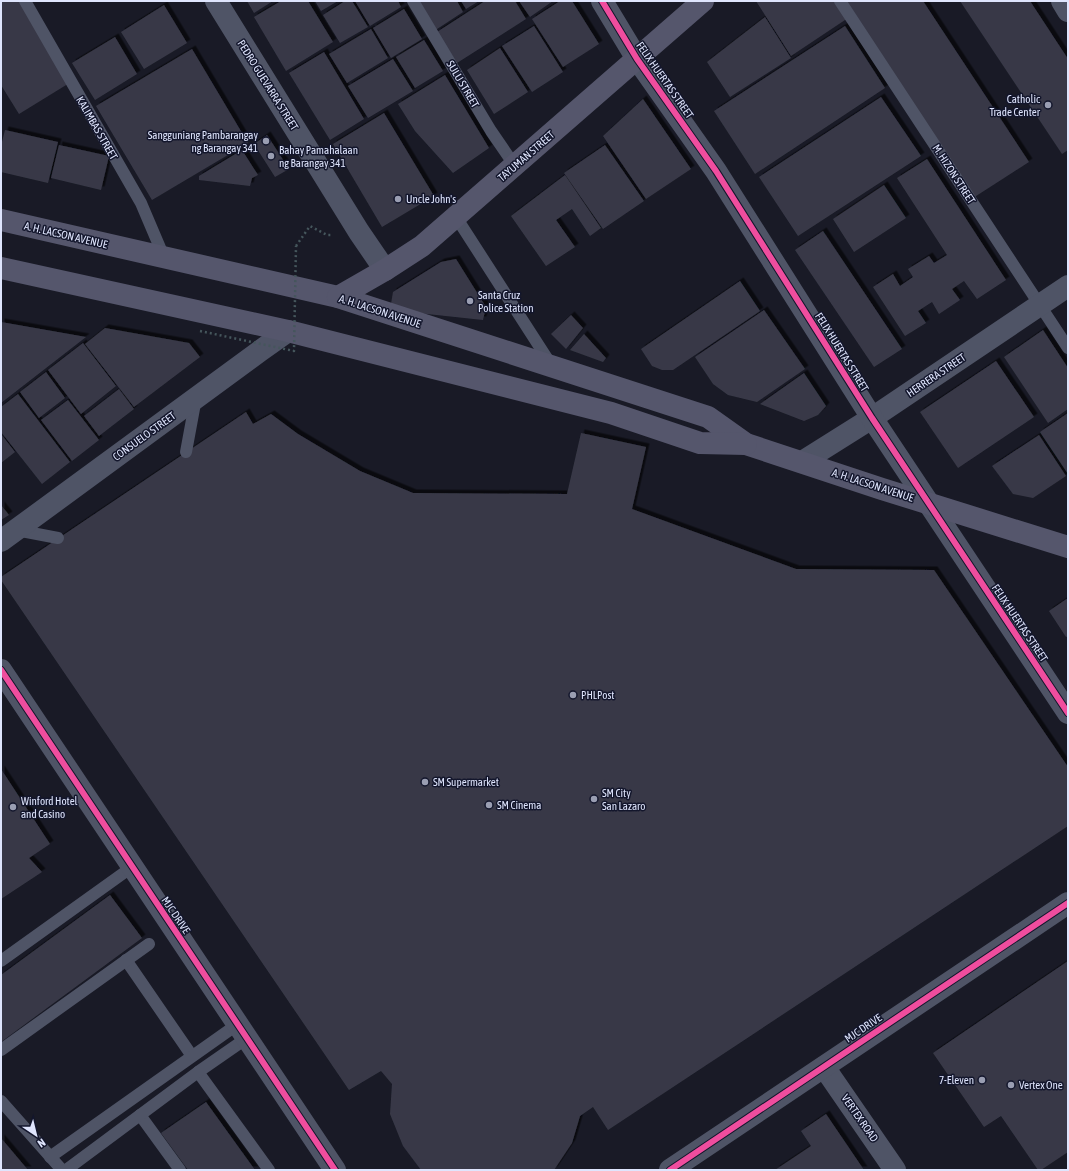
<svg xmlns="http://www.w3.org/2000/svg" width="1069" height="1171" font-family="'Asap Condensed',sans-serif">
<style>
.building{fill:#383947;filter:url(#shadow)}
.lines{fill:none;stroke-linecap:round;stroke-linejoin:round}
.path{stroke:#45565c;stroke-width:2.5;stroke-dasharray:2 3;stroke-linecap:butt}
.service{stroke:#4f5466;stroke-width:12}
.minor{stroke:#4f5466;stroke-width:22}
.tertiary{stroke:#4f5466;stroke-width:22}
.primary{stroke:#55566c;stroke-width:22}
.path-bridge{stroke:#45565c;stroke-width:2.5;stroke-dasharray:2 3;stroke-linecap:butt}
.cycleway-casing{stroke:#13162c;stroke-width:8}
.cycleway{stroke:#ef4d9e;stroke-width:6}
.poi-dot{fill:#9a9eb2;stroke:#13162c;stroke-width:1.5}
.labels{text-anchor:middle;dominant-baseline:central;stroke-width:3;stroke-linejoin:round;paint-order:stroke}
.street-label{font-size:11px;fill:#dfe5fd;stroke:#13162c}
.poi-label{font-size:11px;fill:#dfe5fd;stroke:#13162c;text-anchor:start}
</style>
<defs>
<filter id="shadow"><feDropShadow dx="3.5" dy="-3.5" stdDeviation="0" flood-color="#0009"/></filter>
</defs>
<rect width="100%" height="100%" fill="#191a26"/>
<g class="building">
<polygon points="1,1 21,1 71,82 19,114 1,85"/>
<polygon points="247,1 273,1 254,13"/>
<polygon points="281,1 308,1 333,42 286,71 254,17"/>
<polygon points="315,1 338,1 321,11"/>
<polygon points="345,1 352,1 368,27 340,43 323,15"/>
<polygon points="355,1 398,1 401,7 370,26"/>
<polygon points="423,1 457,1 463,12 434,31 418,4"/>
<polygon points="461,1 479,1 466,9"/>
<polygon points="485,1 515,1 526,19 457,63 437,32"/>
<polygon points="519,1 553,1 530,17"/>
<polygon points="560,1 572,1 599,44 563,67 532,19"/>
<polygon points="756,1 837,1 848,18 791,56"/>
<polygon points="845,1 923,1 1029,162 973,198"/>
<polygon points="960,1 1030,1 1068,59 1068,150 1062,154"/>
<polygon points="164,5 187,43 144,69 121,32"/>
<polygon points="404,9 422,39 391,58 373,28"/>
<polygon points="765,17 791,58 730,97 707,62"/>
<polygon points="534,26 563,72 532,92 502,46"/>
<polygon points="845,26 885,88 755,174 714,111"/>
<polygon points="371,29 388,58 347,83 329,54"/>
<polygon points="115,37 137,74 95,100 72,63"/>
<polygon points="424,40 443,71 415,88 396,57"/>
<polygon points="500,48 528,92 494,114 467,70"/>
<polygon points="192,49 248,143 152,200 96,106"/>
<polygon points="324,52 364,119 330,140 289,73"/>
<polygon points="393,59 413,91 368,118 348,86"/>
<polygon points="445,75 489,148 453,173 415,131 398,104"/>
<polygon points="881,97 921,156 798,236 759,177"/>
<polygon points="643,99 691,169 646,199 603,136"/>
<polygon points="384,113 434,196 382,227 333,144"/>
<polygon points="5,130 58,142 48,183 1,172 1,146"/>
<polygon points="267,135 289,169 275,177 254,144"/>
<polygon points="59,145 109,156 101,190 51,178"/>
<polygon points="605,145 644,201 603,229 564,173"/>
<polygon points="242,150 258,175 252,178 250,186 199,180 199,176"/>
<polygon points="927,159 1006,280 977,299 964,281 952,289 960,300 939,314 932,302 918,311 926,323 905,336 873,287 893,274 900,286 913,277 908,269 929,256 934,263 947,255 897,178"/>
<polygon points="565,175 601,228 590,236 572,209 556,220 575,247 546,266 511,216"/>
<polygon points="884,185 906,218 854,252 833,219"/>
<polygon points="823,231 902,349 874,367 795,250"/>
<polygon points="456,259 486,307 483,320 390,310 393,292 441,262"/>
<polygon points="740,281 760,311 673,370 662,370 652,366 641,349"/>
<polygon points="764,310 805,369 757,402 728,395 713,384 695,357"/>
<polygon points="571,315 583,328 566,349 551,334"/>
<polygon points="1,322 86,337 1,403"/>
<polygon points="105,328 189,343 200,357 134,407 85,344"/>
<polygon points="1043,330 1068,368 1068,409 1048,423 1004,357"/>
<polygon points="584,334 606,358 603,362 570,350"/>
<polygon points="83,343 116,386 81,414 48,370"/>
<polygon points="996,361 1034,417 958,468 920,412"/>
<polygon points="46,372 65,398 39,418 20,392"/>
<polygon points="804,373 826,406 818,415 804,421 760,404"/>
<polygon points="119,389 134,409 99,436 84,416"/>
<polygon points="18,394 70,462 42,484 1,432 1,407"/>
<polygon points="68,400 99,440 72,461 41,420"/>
<polygon points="246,412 253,424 271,414 298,434 360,471 413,493 567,494 581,433 646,447 632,509 796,569 934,570 1068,767 1068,826 608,1130 593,1107 580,1116 572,1143 554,1170 421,1170 403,1146 390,1114 392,1084 381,1071 349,1090 1,580 1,577"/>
<polygon points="1068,413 1068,474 1040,432"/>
<polygon points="1,434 15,452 1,463"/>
<polygon points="1039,435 1066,476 1033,498 1013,494 992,466"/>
<polygon points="1,505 9,515 1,520"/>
<polygon points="1068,598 1068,636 1066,637 1049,611"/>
<polygon points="1,769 50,844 29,858 42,872 1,899"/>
<polygon points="110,895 142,938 1,1042 1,975"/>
<polygon points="1068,961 1068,1152 1041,1170 1038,1170 1001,1116 984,1127 933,1053"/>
<polygon points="206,1102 255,1170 188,1170 161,1133"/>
<polygon points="826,1114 864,1170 775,1170 811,1146 801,1131"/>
<polygon points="1,1138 28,1170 1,1170"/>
</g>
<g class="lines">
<polyline class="path" points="296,246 310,226 327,235 332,235"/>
<g class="service">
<polyline points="25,1 141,203 164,257"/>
<polyline points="413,1 491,131 515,166"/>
<polyline points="840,1 1068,348"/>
<polyline points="456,217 552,366"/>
<polyline points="186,452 196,398"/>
<polyline points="16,530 58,538"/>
<polyline points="126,960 192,1056"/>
<polyline points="1,961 132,867"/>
<polyline points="1,1050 149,944"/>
<polyline points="198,1072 269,1170"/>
<polyline points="1,1101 62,1170"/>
<polyline points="140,1115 180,1170"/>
<polyline points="50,1157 238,1024"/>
<polyline points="66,1170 198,1072 247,1038"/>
</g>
<g class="minor">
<polyline points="216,1 359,232 385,270"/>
<polyline points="802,462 872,418 1068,286"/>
<polyline points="1,541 260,351 288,331"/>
<polyline points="1,670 335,1170"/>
<polyline points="824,1067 895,1170"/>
<polyline points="670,1170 1068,903"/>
</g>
<g class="tertiary">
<polyline points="602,1 637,59 716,171 872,418 1068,713"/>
<polyline points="1062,1 1068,11"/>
</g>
<g class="primary">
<polyline points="1,220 338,297 708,417 746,444 882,489 1068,547"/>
<polyline points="1,268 288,331 611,413 700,443 746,444"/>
<polyline points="338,297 385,270 422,246 703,1"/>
</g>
<polyline class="path-bridge" points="200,331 294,351 296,246"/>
<defs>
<g id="cycleway">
<polyline points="602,1 637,59 716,171 872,418 1068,713"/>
<polyline points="1,670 335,1170"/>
<polyline points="670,1170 1068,903"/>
</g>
</defs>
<use href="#cycleway" class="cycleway-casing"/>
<use href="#cycleway" class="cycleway"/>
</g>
<g class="poi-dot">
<circle cx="1048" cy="105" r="4"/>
<circle cx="266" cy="141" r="4"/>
<circle cx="271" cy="156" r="4"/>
<circle cx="398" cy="199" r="4"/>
<circle cx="470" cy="301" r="4"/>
<circle cx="573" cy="695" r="4"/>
<circle cx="425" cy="782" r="4"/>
<circle cx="594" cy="799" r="4"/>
<circle cx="489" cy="805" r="4"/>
<circle cx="13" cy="807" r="4"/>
<circle cx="982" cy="1080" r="4"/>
<circle cx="1011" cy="1085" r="4"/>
</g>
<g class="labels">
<g class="street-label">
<text transform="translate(665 80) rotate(55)">FELIX HUERTAS STREET</text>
<text transform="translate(463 84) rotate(59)">SULU STREET</text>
<text transform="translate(268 85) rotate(58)">PEDRO GUEVARRA STREET</text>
<text transform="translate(97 128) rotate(60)">KALIMBAS STREET</text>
<text transform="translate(526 156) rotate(-41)">TAYUMAN STREET</text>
<text transform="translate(954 174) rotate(57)">M. HIZON STREET</text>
<text transform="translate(66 235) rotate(13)">A. H. LACSON AVENUE</text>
<text transform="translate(380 311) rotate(18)">A. H. LACSON AVENUE</text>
<text transform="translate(842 352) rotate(58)">FELIX HUERTAS STREET</text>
<text transform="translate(936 375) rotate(-34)">HERRERA STREET</text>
<text transform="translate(144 436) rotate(-36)">CONSUELO STREET</text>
<text transform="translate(873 485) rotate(18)">A. H. LACSON AVENUE</text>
<text transform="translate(1020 623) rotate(56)">FELIX HUERTAS STREET</text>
<text transform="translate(176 915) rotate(56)">MJC DRIVE</text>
<text transform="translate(863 1028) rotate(-34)">MJC DRIVE</text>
<text transform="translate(860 1118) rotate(55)">VERTEX ROAD</text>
</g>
<g class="poi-label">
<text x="1040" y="99" text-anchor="end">Catholic<tspan x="1040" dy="13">Trade Center</tspan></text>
<text x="258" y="135" text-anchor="end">Sangguniang Pambarangay<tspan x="258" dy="13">ng Barangay 341</tspan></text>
<text x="279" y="150">Bahay Pamahalaan<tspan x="279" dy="13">ng Barangay 341</tspan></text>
<text x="406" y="199">Uncle John's</text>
<text x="478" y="295">Santa Cruz<tspan x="478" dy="13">Police Station</tspan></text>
<text x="581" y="695">PHLPost</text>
<text x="433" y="782">SM Supermarket</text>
<text x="602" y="793">SM City<tspan x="602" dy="13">San Lazaro</tspan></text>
<text x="21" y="801">Winford Hotel<tspan x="21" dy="13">and Casino</tspan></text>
<text x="497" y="805">SM Cinema</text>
<text x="974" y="1080" text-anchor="end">7-Eleven</text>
<text x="1019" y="1085">Vertex One</text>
</g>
</g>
<rect width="1069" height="1171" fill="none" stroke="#dfe5fd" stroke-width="4"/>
<g transform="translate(36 1135) rotate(145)" stroke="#13162c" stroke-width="3" paint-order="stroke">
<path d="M0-3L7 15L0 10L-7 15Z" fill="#dfe5fd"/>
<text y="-6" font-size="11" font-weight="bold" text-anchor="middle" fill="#dfe5fd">N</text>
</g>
</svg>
